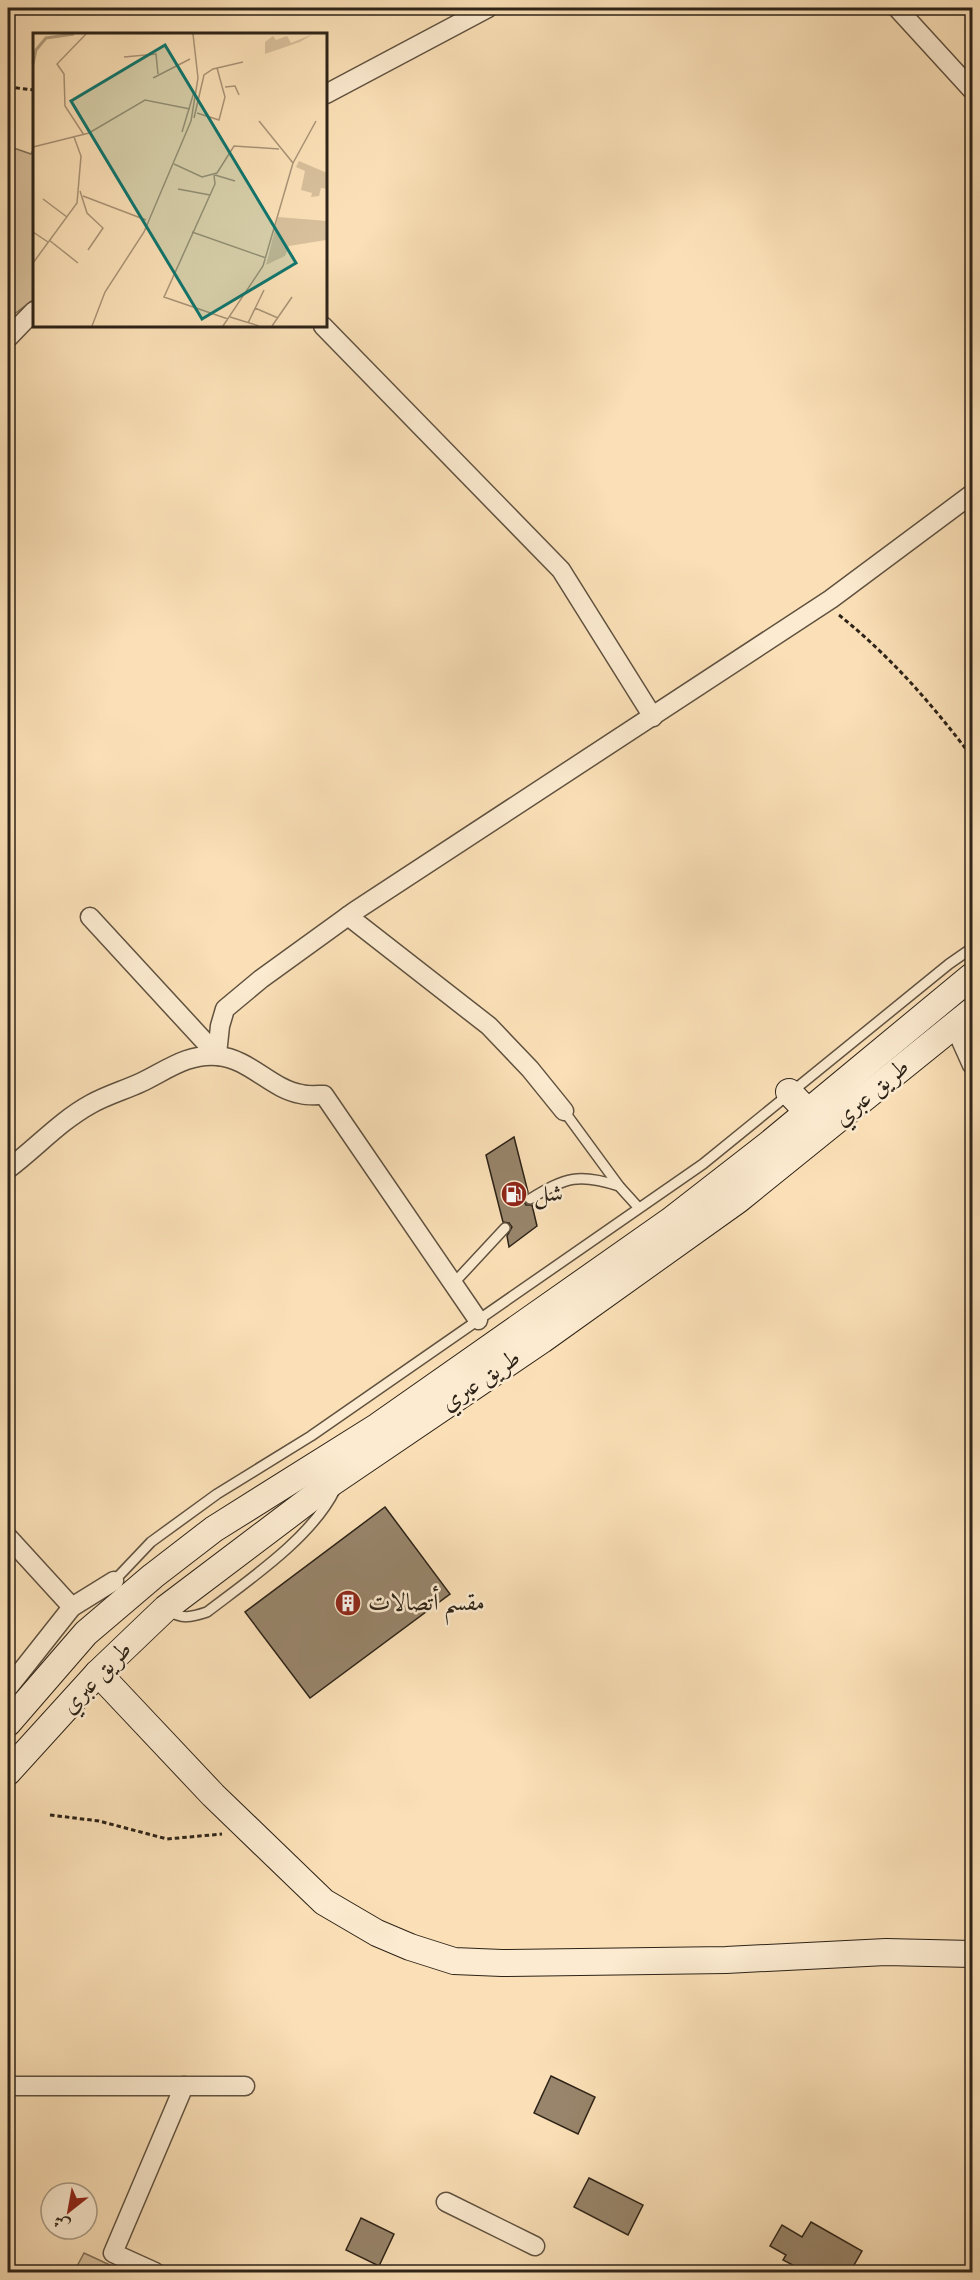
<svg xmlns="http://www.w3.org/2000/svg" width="980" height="2280" font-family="'IM FELL English',Amiri,serif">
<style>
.green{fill:#d8c09c;stroke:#82725a;stroke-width:1.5}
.building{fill:#98856b;stroke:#2d2318;stroke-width:1.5}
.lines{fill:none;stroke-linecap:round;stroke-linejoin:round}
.service-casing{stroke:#605240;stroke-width:12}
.minor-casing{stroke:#605240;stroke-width:21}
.secondary-casing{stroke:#2d2318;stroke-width:28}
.path{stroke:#2d2318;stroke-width:3;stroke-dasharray:4.5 3;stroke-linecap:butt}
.service{stroke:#fcebd0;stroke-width:9}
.minor{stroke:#fcebd0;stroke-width:18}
.secondary{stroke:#fcebd0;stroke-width:26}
.labels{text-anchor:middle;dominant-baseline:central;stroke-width:5;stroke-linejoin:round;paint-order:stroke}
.street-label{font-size:24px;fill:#2d2318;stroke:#fcebd0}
.poi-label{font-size:24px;fill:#2d2318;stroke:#fcebd0;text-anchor:start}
.inset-river{fill:none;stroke:#b5a081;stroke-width:3}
.inset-road{fill:none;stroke:#a99477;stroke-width:1.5}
.view{fill:#0f766e;fill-opacity:0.15;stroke:#0f766e;stroke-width:3}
.inset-edge{fill:none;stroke:#2d2318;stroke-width:3}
</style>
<rect width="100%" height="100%" fill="#fbe0b7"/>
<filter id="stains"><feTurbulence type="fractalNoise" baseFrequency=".00333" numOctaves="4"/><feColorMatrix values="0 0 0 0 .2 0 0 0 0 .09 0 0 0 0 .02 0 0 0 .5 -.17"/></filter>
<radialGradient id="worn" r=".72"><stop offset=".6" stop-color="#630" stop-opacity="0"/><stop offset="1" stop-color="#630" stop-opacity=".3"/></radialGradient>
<g class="green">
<polygon points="8,146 31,154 34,148 34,299 8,319"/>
<polygon points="84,2253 125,2272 74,2272"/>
</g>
<g class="building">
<polygon points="514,1137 528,1192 523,1200 526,1205 532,1205 537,1226 509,1247 507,1236 512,1227 509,1223 503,1222 486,1155"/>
<polygon points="385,1507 450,1594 310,1698 245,1612"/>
<polygon points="551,2076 595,2097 578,2134 534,2113"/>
<polygon points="589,2178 643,2205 628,2235 574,2207"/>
<polygon points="361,2218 394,2234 379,2266 346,2250"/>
<polygon points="811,2222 862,2251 850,2272 806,2272 783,2260 786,2255 770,2246 782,2225 802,2237"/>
</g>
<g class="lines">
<defs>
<g id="service">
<polyline points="564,1111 619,1186 638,1207"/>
<path d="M530,1199C566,1177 579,1173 619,1186"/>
<polyline points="453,1284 505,1228"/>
<polyline points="114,1581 151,1542 217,1494 311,1436 703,1164 949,964 972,948"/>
<path d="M168,1610C182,1620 192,1617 207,1612C250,1579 311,1538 335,1490"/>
</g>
<g id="minor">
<polyline points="897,8 972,90"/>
<polyline points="326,94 488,8"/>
<polyline points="323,326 561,570 653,717"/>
<polyline points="8,338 34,311"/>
<polyline points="348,916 489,1026 530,1069 564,1111"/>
<polyline points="90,917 218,1056"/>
<polyline points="954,1025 972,1065"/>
<polyline points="217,1054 220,1026 225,1009 261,979 355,911 831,599 972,494"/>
<path d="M8,1169C36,1148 60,1121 91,1104C107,1095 125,1090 142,1082C167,1070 188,1053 218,1056C250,1059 271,1089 301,1094C308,1096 317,1095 324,1095L478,1320"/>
<polyline points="8,1537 72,1607"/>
<polyline points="8,1688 72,1607 114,1581"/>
<polyline points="8,2086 245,2086"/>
<polyline points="446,2202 535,2246"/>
<polyline points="155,2272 113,2253 184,2086"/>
</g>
<g id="secondary">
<polyline points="789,1092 807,1111"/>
<polyline points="98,1673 213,1795 324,1902 377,1933 410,1947 454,1961 502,1963 726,1960 886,1952 972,1954"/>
<polyline points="8,1723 86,1633 153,1576 214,1529 378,1426 670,1221 769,1144 972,976"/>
<polyline points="8,1772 98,1673 166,1608 330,1484 542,1340 738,1200 972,1011"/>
</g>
</defs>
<use href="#service" class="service-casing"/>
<use href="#minor" class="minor-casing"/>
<use href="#secondary" class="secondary-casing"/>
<g class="path">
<polyline points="8,87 34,90"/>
<path d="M839,615C891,657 932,704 972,757"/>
<polyline points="50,1815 99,1821 167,1839 222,1834"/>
</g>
<use href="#service" class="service"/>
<use href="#minor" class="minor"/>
<use href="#secondary" class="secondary"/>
</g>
<defs>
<symbol id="fuel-disc" viewBox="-11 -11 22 22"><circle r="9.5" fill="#8f2418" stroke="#fcebd0"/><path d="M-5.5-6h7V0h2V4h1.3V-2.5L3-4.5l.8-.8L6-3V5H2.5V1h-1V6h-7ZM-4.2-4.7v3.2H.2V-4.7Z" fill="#fff"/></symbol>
<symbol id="building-disc" viewBox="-11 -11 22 22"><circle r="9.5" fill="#8f2418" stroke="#fcebd0"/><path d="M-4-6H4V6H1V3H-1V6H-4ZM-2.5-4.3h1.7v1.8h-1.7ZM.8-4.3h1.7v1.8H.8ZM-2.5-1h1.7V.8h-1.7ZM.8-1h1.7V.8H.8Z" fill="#fff"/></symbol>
</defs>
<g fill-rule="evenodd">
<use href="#fuel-disc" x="499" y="1179" width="30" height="30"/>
<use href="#building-disc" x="333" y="1588" width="30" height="30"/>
</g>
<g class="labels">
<g class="street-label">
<text transform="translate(872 1093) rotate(-40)">طريق عبري</text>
<text transform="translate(481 1381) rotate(-34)">طريق عبري</text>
<text transform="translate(97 1678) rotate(-46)">طريق عبري</text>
</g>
<g class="poi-label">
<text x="534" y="1194">شل</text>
<text x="368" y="1603">مقسم أتصالات</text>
</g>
</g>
<g transform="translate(33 33)">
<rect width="294" height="294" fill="#fbe0b7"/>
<path d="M280,1L267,9L232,21V9L240,3L243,7L254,3L258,10ZM266,128L294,140V156L288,155L286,163L278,164L279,160L268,157L272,138L263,134ZM245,184L294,188L293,207L256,213L252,223L233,232Z" fill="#d8c09c"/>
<path class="inset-river" d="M0,31L3,17L13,5L41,1"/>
<path class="inset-road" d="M91,24L123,21L125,41M120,45L157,26M192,54L202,53L206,62M164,80L186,87L192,64L184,35M161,85L171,42L180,36L210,29M149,99L161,59M51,102L32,73L31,41L24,31L53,1M0,114L56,100L112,67L157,76M260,130L283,88M141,131L169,144L184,140L201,113L246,116M181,142L182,151L131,264L195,286M182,142L202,148M145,156L177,162M47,158L54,180L70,195L55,217M50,163L113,187M10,166L34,184M0,199L15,209M159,199L233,225M16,207L45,230M0,230L44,170L48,123L41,104M222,275L245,285M197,284L226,293M215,290L231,257M59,293L72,259L111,199L158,88L165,45L160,1M190,293L230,233L260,130L226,88M239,293L259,264"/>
<path class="view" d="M132,12L263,230L169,286L38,68Z"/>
<rect width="294" height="294" class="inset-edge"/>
</g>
<rect width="980" height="2280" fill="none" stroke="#fbe0b7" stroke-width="30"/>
<rect x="9" y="9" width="962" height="2262" fill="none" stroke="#2d2318" stroke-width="3"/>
<rect x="15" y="15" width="950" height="2250" fill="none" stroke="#2d2318" stroke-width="1.5"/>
<g transform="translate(69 2211) rotate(211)"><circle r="28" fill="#fcebd0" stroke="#a99b86" stroke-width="1.5"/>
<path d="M0-4.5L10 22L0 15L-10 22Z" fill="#8f2418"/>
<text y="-9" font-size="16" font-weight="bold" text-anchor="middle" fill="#2d2318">ش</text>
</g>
<rect width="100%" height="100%" filter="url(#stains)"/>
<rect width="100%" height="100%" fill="url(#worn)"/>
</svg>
